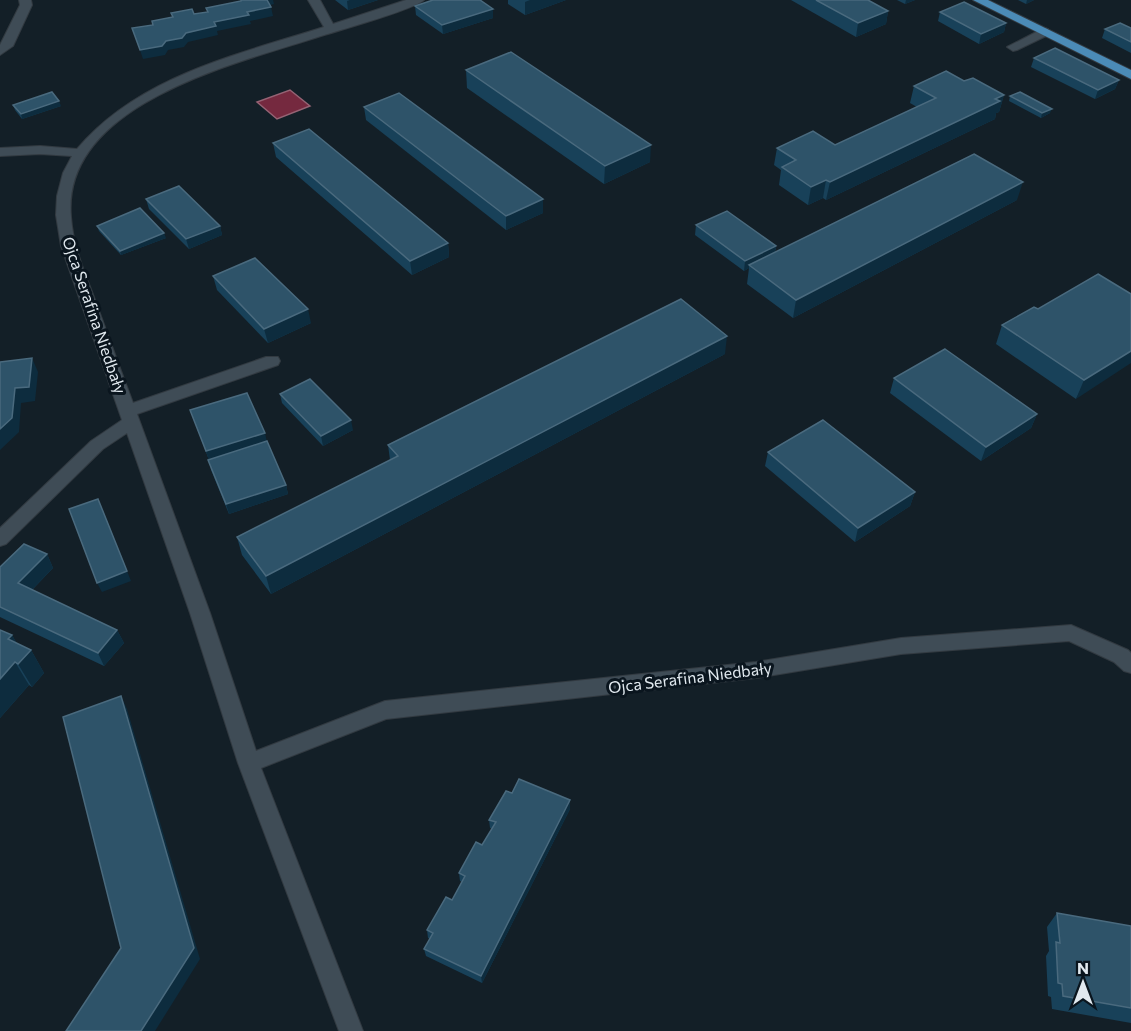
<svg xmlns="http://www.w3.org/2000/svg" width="1131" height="1031" font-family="Commissioner,sans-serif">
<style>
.water{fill:#75293f;stroke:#956374;stroke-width:1.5}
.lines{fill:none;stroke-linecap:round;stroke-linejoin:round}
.minor-casing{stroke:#323a41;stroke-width:2}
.major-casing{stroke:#323a41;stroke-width:2}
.minor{fill:#3f4c56;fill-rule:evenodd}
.major{fill:#4b8bb7;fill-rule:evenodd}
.wall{fill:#184159}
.shaded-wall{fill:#0d2c3e}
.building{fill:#2e5369;stroke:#4a6a7e;stroke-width:1.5}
.labels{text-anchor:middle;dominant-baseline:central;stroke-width:6;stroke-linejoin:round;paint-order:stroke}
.street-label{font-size:16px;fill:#e1e9ef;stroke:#0a151e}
</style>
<rect width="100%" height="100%" fill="#131f27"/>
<polygon class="water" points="290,90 310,106 277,119 257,102"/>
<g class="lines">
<defs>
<g id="minor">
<polygon points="19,0 31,0 32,5 13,46 0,55 0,45 20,5"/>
<path d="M308,0H320L333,24L406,0H424C413,10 340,30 321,36C239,63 61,103 71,217C73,247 85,273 95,300C108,335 120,369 133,403L266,357H278L280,361L278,365L137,414L210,613L256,751L385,701L756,662L901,638L1071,625L1128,650L1131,653V673L1124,671L1114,662L1069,641L901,654L756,678L386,719L261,768L363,1031H339L238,763L190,613L127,433L103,449L6,544L0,546V528L91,441L122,420L61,246L56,215L57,196L63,173L72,156L40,154L0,156V148L40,146L77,149C139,76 236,55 324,27Z"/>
<polygon points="1044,28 1048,29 1048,35 1017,50 1013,51 1007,47"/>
</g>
<polygon id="major" points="973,0 988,0 1131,70 1131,79"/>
</defs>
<use href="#minor" class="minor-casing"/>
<use href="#major" class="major-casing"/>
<use href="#minor" class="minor"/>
<use href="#major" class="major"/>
</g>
<g class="wall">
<polygon points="335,0 378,0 348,10"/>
<polygon points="508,0 566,0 525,15 508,4"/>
<polygon points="791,0 868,0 888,11 886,24 856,37"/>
<polygon points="897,0 915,0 905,4"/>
<polygon points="1018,0 1034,0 1026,4"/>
<polygon points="415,6 493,18 443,34 416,15"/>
<polygon points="940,12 1006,23 1004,32 979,44 938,21"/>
<polygon points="1131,28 1131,53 1102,38 1105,29"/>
<polygon points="1034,58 1119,80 1115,89 1095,99 1031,67"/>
<polygon points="466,70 650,162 604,184 467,88"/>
<polygon points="964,81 1004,95 999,112 996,113 995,119 826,200 823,198 808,205 779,185 781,170 774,165 777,148 835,145 917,107 910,103 914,86"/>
<polygon points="1010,96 1050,113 1041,118 1009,101"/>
<polygon points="13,105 61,106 22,119 15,110"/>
<polygon points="364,107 543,199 543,213 506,230 366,120"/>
<polygon points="273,143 448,243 449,257 412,275 276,157"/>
<polygon points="146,199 220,226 222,235 189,249 149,209"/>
<polygon points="1017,200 793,318 747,284 749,268 744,271 695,235 696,225 776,246 775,253"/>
<polygon points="97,226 166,238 121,255 99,231"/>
<polygon points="213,276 311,323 268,343 217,290"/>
<polygon points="1131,294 1076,399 996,344 1002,325 1038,309"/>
<polygon points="725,354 271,594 242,555 237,537 390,460 388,445"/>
<polygon points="894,378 1037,414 1031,428 981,461 890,393"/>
<polygon points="280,394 353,430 323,446 282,403"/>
<polygon points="190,410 267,442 286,485 288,494 229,514 211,470 209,460"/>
<polygon points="768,452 915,492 910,506 855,542 765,466"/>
<polygon points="47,554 53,568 32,590 117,630 124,643 104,666 0,617 0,567"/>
<polygon points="0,630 12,635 17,644 31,650 44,673 32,687 29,685 0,718"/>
<polygon points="512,793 570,809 482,983 426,956 424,949 430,939 428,938 427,930 452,900 462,882 460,881 459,873 482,845 492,829 490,828 489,820"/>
<polygon points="1057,913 1131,926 1131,1023 1052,1009 1051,997 1048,996 1046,956 1049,951 1047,927"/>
</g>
<g class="shaded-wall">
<polygon points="266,0 273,0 274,4 267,6"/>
<polygon points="350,0 378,0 348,10 347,1"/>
<polygon points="530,0 566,0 525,15 525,2"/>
<polygon points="906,0 915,0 905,4"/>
<polygon points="1027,0 1034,0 1026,4"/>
<polygon points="271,7 273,16 250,21 251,24 217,31 218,35 188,42 184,47 168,50 165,55 143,59 140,50 166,41 214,22 247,12"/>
<polygon points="493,9 493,18 443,34 442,25"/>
<polygon points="888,11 886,24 856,37 858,23"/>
<polygon points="1006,23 1004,32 979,44 981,34"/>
<polygon points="1119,80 1115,89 1095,99 1098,90"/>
<polygon points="1004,95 999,112 996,113 995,119 826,200 830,182"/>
<polygon points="59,101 61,106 22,119 21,114"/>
<polygon points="1052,109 1050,113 1041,118 1042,113"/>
<polygon points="651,145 650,162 604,184 605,166"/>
<polygon points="826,180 823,198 808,205 811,187"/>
<polygon points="1023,182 1017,200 793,318 796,300"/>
<polygon points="543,199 543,213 506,230 506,216"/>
<polygon points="220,226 222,235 189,249 186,239"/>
<polygon points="164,233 166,238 121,255 120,251"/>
<polygon points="448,243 449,257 412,275 410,261"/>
<polygon points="776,246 774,256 749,265 749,268 744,271 745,261"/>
<polygon points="308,309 311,323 268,343 264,329"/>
<polygon points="727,336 725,354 271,594 266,576"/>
<polygon points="1131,351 1131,363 1076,399 1084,380"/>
<polygon points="32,358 38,372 35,401 21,403 19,432 0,450 0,429 15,388"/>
<polygon points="1037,414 1031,428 981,461 986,447"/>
<polygon points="351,420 353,430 323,446 321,436"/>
<polygon points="265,433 267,442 209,461 206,451"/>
<polygon points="286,485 288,494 229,514 226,504"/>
<polygon points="915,492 910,506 855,542 858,528"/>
<polygon points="102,508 131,581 102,592 97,583"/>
<polygon points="47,554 53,568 25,597 18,583"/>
<polygon points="117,630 124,643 104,666 98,653"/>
<polygon points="12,635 25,657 31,650 44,673 32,687 18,664 8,639"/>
<polygon points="15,662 29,685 0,718 0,679"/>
<polygon points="121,696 127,709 200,959 155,1031 141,1031"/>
<polygon points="570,800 570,809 482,983 481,976"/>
</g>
<g class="building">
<polygon points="241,0 267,0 271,7 247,12 249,15 214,22 216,26 186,33 182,38 166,41 162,46 140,50 132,28 153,25 152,21 173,17 171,13 192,9 194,14 208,12 206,8 241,1"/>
<polygon points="433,0 480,0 493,9 442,25 415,6"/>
<polygon points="816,0 868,0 888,11 858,23"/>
<polygon points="964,2 1006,23 981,34 940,12"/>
<polygon points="1120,23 1131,28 1131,42 1105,29"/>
<polygon points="1055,48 1119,80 1098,90 1034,58"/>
<polygon points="511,52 651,145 605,166 466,70"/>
<polygon points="946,71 964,81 973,78 1004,95 995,99 1000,101 830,182 826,180 811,187 782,167 796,160 777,148 813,131 835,145 936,98 914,86"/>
<polygon points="52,92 59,101 21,114 13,105"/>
<polygon points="1020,92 1052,109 1042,113 1010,96"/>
<polygon points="399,93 543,199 506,216 364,107"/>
<polygon points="309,129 448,243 410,261 273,143"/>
<polygon points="974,154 1023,182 796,300 749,265"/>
<polygon points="179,186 220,226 186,239 146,199"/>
<polygon points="140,208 164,233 120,251 97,226"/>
<polygon points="727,211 776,246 745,261 696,225"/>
<polygon points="255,258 308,309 264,329 213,276"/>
<polygon points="1098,274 1131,294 1131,351 1084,380 1002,325 1034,307 1038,309"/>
<polygon points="681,299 727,336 266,576 237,537 398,456 388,445"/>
<polygon points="945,349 1037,414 986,447 894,378"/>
<polygon points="32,358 29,387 15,388 12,418 0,429 0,362"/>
<polygon points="310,379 351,420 321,436 280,394"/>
<polygon points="247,393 265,433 206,451 190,410"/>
<polygon points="823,420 915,492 858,528 768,452"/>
<polygon points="267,441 286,485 226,504 208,460"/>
<polygon points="98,499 127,571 97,583 69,509"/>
<polygon points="24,544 47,554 18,583 117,630 98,653 0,607 0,567"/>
<polygon points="0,630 12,635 8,639 31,650 18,664 15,662 0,679"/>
<polygon points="121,696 194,948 141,1031 66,1031 121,948 63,717"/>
<polygon points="519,779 570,800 481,976 424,949 433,933 427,930 446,897 452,900 465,876 459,873 476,842 482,845 496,822 489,820 506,791 512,793"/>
<polygon points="1057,913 1131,926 1131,1008 1063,996 1062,984 1058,983 1056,942 1060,943"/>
</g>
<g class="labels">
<g class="street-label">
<text transform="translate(95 315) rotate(71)">Ojca Serafina Niedbały</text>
<text transform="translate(690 677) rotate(-7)">Ojca Serafina Niedbały</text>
</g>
</g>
<g transform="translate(1083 983)" stroke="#0a151e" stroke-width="4.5" paint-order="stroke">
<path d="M0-4.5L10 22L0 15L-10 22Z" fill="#e1e9ef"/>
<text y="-9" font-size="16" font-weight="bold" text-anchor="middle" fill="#e1e9ef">N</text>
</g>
</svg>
